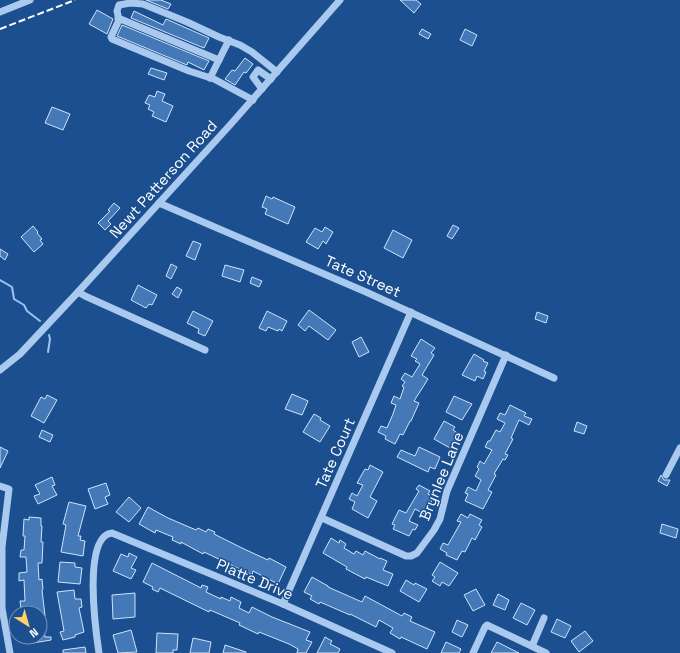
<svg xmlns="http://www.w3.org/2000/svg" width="680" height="653" font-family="'Space Grotesk',sans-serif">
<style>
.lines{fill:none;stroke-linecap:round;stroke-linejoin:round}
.stream{stroke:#9cc4f0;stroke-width:2}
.building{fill:#4478b7;stroke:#cfe3fa}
.minor{stroke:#a9c9ee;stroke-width:7}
.rail{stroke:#fff;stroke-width:2;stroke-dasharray:7 3;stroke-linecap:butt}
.labels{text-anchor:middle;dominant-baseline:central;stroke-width:3;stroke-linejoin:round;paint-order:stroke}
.street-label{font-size:15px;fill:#fff;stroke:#1b4f8f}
</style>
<rect width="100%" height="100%" fill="#1b4f8f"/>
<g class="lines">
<g class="stream">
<polyline points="0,280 12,287 14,299 24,305 27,311 40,321"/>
<polyline points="48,352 50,339 49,335"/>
</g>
</g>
<g class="building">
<polygon points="146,0 161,0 171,4 168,9"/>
<polygon points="400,0 416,0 421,4 414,13"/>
<polygon points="97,10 113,19 107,34 89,24"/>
<polygon points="134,11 163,25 166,19 209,38 204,48 131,18"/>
<polygon points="122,25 209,61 204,70 188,62 187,65 117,36"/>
<polygon points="422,29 431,34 428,39 419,34"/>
<polygon points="465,29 477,35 472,46 460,40"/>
<polygon points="245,58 253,64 246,73 244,72 235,85 225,79 232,70 235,71"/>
<polygon points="151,68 167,73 164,80 148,74"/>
<polygon points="157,91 165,94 162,101 173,106 166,122 152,116 154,112 148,109 150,105 145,103 149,95 155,97"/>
<polygon points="52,107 70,114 63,130 45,123"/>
<polygon points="266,196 272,199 273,197 295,207 288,224 265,214 267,209 262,207"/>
<polygon points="114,203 120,208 108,221 111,224 105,230 98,223 110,211 108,210"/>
<polygon points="453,225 459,228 452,239 447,236"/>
<polygon points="33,226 38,232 37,233 42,239 40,240 43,244 34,252 21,237"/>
<polygon points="325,227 333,232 326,244 323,241 318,249 306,242 315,228 322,232"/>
<polygon points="393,230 412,240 403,258 384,248"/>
<polygon points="193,241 201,244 195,260 186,256"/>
<polygon points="0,249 8,254 5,260 0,256"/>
<polygon points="171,264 177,267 171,279 166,276"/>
<polygon points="225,265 244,270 240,282 222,276"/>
<polygon points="252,277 262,281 259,287 250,283"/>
<polygon points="138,285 157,295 152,305 149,304 146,308 131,300"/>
<polygon points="177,287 182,290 178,298 172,294"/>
<polygon points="309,310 336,330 328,340 309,326 305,331 298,325"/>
<polygon points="193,311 213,321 205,336 198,333 199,329 187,323"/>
<polygon points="267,311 287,321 282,331 279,329 278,331 268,327 266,331 259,328"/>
<polygon points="537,312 548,316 546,323 535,319"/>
<polygon points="361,337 369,352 359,357 352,342"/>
<polygon points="421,339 435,348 431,353 434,355 422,375 428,379 414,401 419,403 411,421 410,421 403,435 400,434 395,444 385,439 386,436 378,432 381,426 387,428 393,414 396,405 391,403 394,396 400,399 404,387 402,386 405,382 401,379 405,373 412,377 420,364 415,361 417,359 411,356"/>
<polygon points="474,354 484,360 483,361 488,363 484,371 486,372 483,379 477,376 475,381 462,375"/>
<polygon points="292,394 308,401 302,415 285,409"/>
<polygon points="47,395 57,400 44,423 31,416 41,397 45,399"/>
<polygon points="454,396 472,404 462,420 446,412"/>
<polygon points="510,405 526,413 524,416 532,419 529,425 519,420 511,438 513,439 505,454 508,455 505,460 503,459 494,474 496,475 488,490 492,492 483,509 465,501 468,494 465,493 468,487 476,491 481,480 475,476 479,469 477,467 480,461 484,464 492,450 485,447 488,441 490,441 496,430 500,432 505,423 497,419 500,413 505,415"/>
<polygon points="314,414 321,418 320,420 330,426 320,442 303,432"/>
<polygon points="444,421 455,427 453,430 459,434 450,448 434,439"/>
<polygon points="577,422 587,426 584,434 574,431"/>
<polygon points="42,430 53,435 50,442 39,437"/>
<polygon points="0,447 8,451 0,468"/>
<polygon points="419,447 440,457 435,469 430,467 428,472 397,457 401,450 415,456"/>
<polygon points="370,465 383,472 370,497 377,501 368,518 352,509 355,502 349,499 352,493 357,496 363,485 357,483 365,469 368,470"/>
<polygon points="661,475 664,480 670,480 667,486 658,481"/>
<polygon points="52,477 55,485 52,486 57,495 38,504 34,496 40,494 35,485"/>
<polygon points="106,483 110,495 105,497 108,504 95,509 88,489"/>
<polygon points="419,485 430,491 428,494 434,497 424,514 415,509 409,521 418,525 415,530 413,529 409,536 393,529 395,525 392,524 399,510 406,513 419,491 416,489"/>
<polygon points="129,497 141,508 129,522 116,512"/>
<polygon points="69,502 86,506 78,536 81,536 80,540 85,541 83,556 61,552 66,525 63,524"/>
<polygon points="148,507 168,518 196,530 198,528 206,532 208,529 215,532 214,534 244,549 268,560 269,558 286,567 278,584 253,571 252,575 204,552 203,554 181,542 181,544 172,540 173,537 156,530 155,533 139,524"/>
<polygon points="461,514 468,518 470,514 482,520 479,525 482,527 475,540 472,538 465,552 462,551 457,560 446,555 447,553 440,549 443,543 448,545 461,522 457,521"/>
<polygon points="29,517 41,518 41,526 42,526 41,542 43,542 42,563 38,563 39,580 42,579 43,589 42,590 45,616 40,616 40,613 27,613 26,609 21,609 20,601 25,601 24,580 19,581 19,573 27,572 26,557 20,557 21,550 24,550 25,536 23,536 24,519 29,520"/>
<polygon points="662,524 678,529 676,538 660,533"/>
<polygon points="331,538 339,543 340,540 346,544 344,548 354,554 356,551 363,555 365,551 380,559 380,558 387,561 383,570 393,574 388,586 366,577 365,579 346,569 347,567 323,553"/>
<polygon points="129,553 137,557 131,568 136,570 131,579 113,571 121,554 128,557"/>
<polygon points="60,562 75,563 75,567 82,568 80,584 58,582"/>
<polygon points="440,562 458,573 449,586 442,582 440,586 432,581 435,577 432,575"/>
<polygon points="152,563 201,588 202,585 208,587 206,592 221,599 221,597 230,601 231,597 241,602 239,608 249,613 252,607 272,617 310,632 306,640 312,642 306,653 297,653 298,649 289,644 259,632 258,634 239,625 240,623 210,610 209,612 160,588 158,592 152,589 153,587 143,582"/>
<polygon points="312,577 328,586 328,587 362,602 365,596 402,616 404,613 412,617 410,621 435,632 427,649 401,637 400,639 390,633 393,628 379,620 376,627 350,614 350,615 320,602 319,604 310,599 312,596 304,592"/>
<polygon points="406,580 414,585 415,583 427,589 419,602 400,591"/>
<polygon points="476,589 485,605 473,611 464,595"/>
<polygon points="74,590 75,599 81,599 82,607 79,608 84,632 75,635 75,637 63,640 60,632 64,631 57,592"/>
<polygon points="135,593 135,617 113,619 112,595"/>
<polygon points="498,594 509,600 505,610 493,605"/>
<polygon points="521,603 535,610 527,625 513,618"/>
<polygon points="557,619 571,626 565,638 551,632"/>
<polygon points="457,620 468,625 462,637 452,632"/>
<polygon points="43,625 45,637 51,637 51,640 33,643 32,637 40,637 40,626"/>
<polygon points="131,630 137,652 118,653 113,635"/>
<polygon points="585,631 593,641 579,652 571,641"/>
<polygon points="157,633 178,634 177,650 173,650 173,653 156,653"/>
<polygon points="325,637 332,641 330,644 340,649 338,653 317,653"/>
<polygon points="193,638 211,642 209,653 190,653"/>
<polygon points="446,642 461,649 459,653 441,653"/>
<polygon points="497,642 519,653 491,653"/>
<polygon points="225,645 246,652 246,653 223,653"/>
<polygon points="85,647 86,653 63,653 63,650"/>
</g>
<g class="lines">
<g class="minor">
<polyline points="0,12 30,0"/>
<polyline points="118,18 219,60"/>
<polyline points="210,78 229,40"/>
<polyline points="262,89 253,77 258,70 271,79"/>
<polyline points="253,100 214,79 189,71 112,39 111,37 119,20 117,11 119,5 130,3 143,4 187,22 219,37 240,45 252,52 277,72"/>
<polyline points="159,203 366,292 554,378"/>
<polyline points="78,292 85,296 205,350"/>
<polyline points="0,370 20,354 78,292 230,125 340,0"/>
<polyline points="666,475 680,448"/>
<polyline points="0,486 9,489 2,547 2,608 10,653"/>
<polyline points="322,518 406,556 411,556 417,553 434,530 440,519 447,491 506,355"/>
<polyline points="283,604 411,312"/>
<polyline points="532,646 544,618"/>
<path d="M99,653C96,633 82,536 112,533L283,604L392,653"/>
<polyline points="473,653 485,627 487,625 546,653"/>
</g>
<polyline class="rail" points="0,29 75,0"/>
</g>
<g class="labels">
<g class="street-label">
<text transform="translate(163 179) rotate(-48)">Newt Patterson Road</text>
<text transform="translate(363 276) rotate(24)">Tate Street</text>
<text transform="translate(335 453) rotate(-66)">Tate Court</text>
<text transform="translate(441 476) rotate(-68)">Brynlee Lane</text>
<text transform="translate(255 579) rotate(23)">Platte Drive</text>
</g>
</g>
<g transform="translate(28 625) rotate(143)"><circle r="19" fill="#1b4f8f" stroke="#7695bc"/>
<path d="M0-3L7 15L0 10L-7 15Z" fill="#ffd166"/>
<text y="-6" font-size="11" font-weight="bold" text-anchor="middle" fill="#ffffff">N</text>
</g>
</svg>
